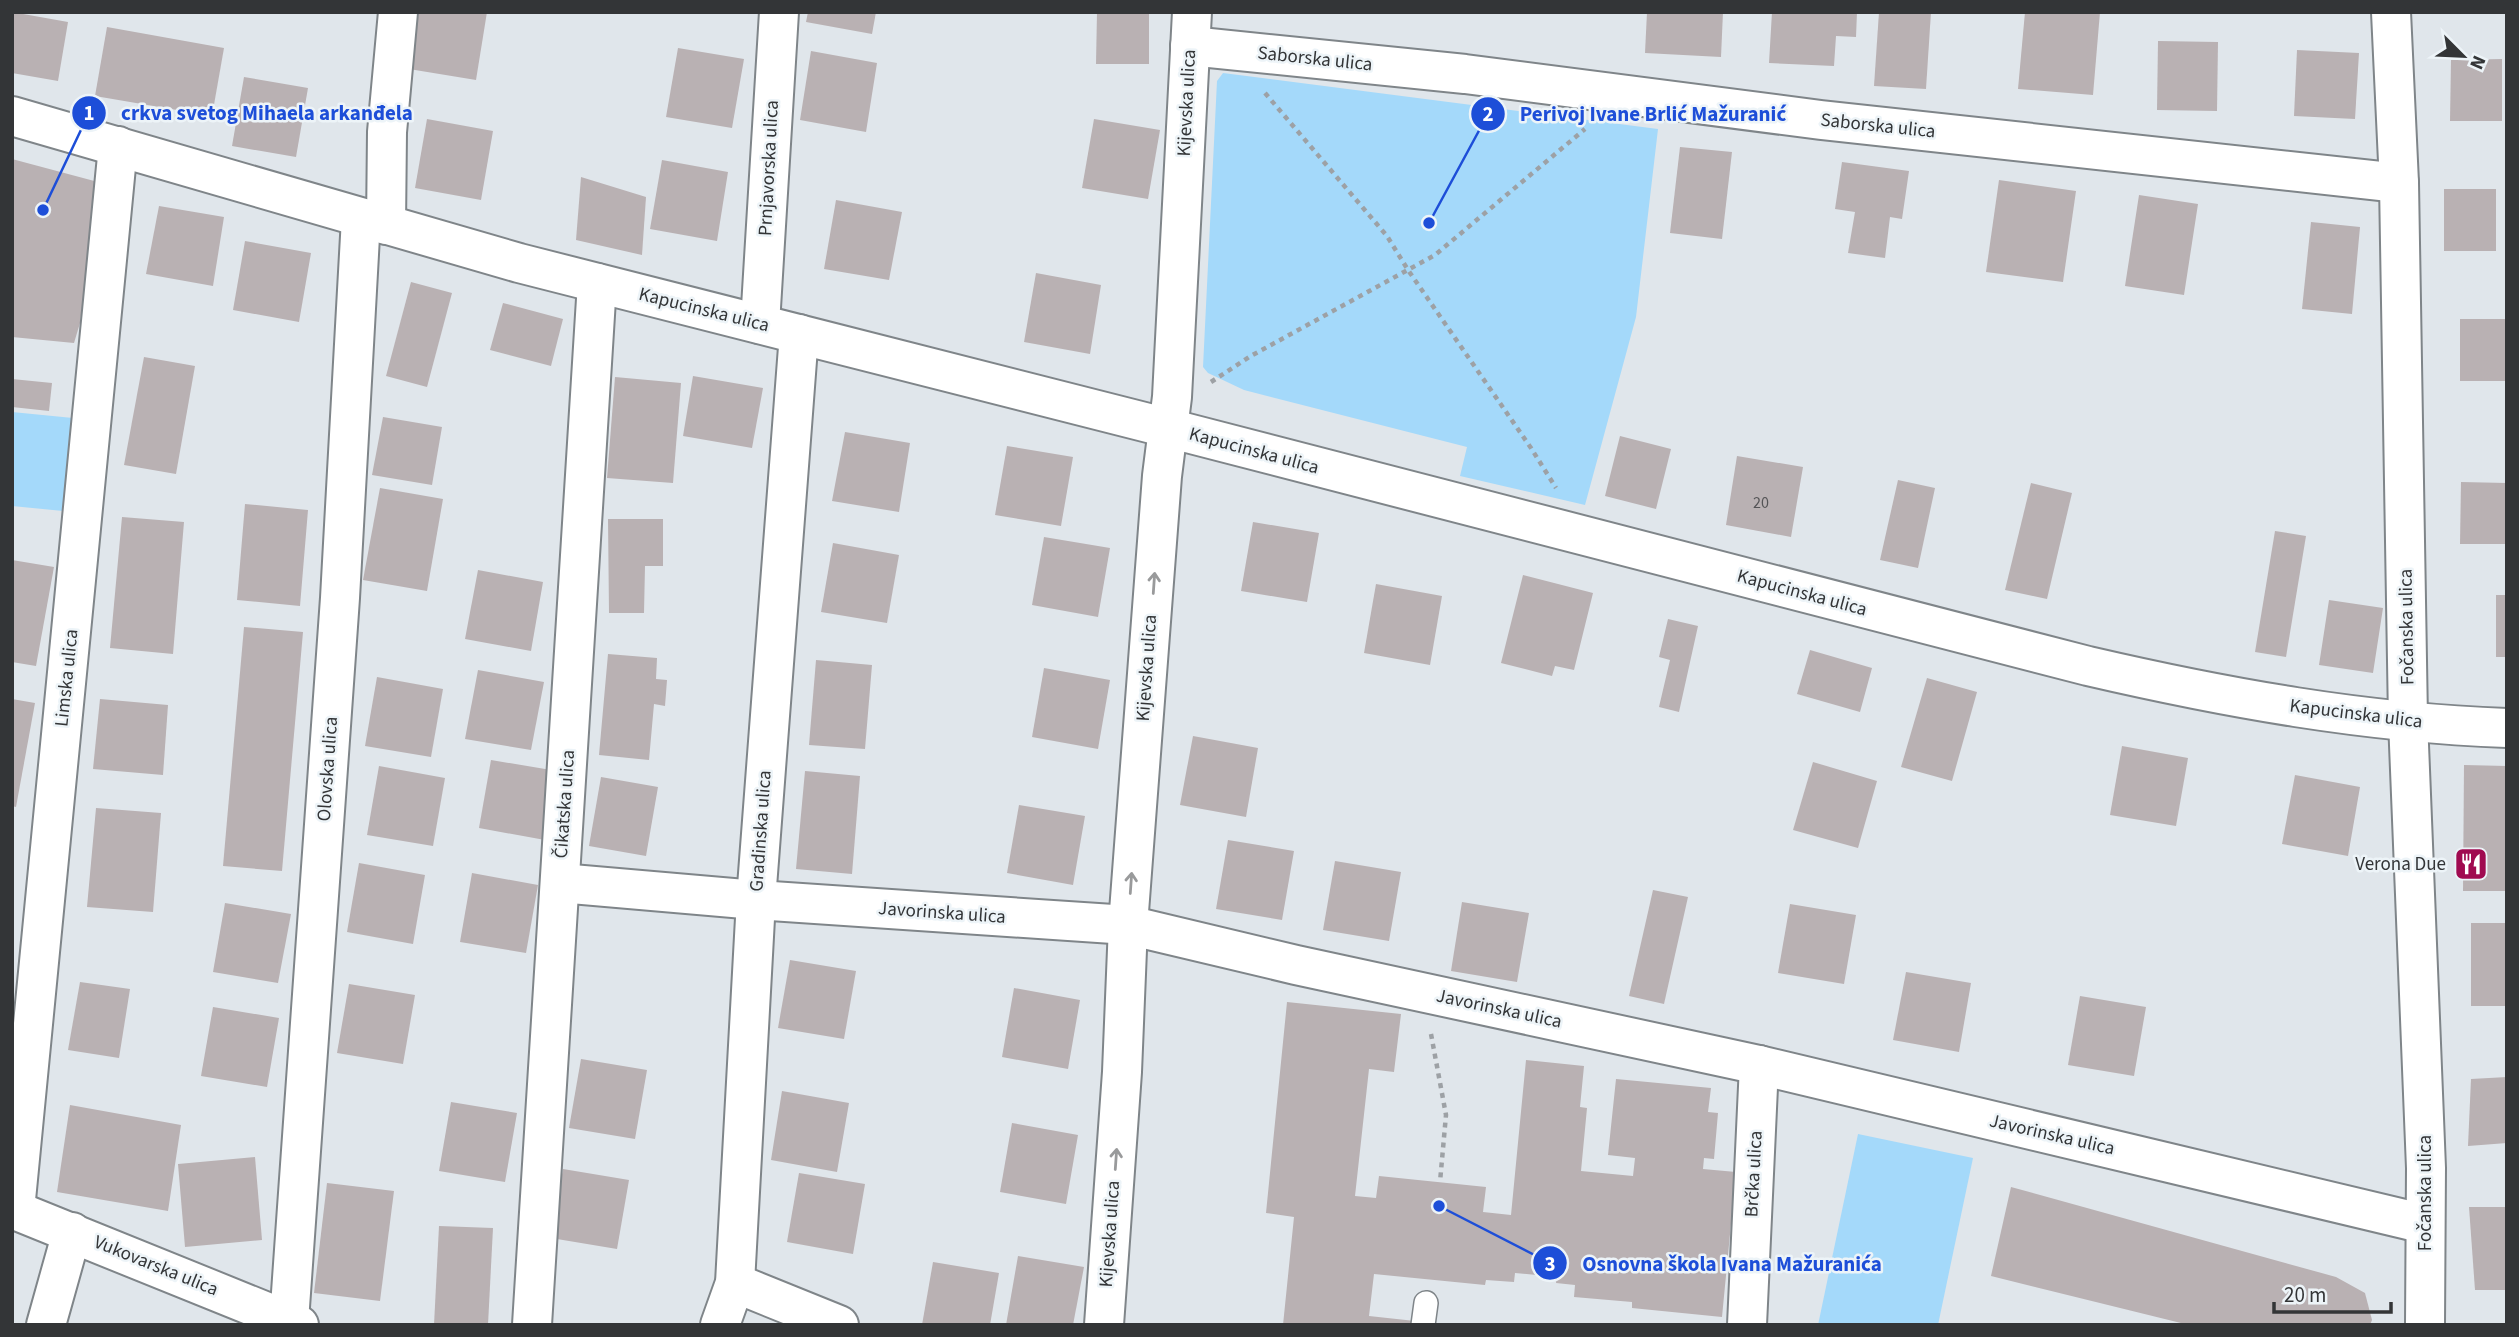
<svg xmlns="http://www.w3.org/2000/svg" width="2519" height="1337" font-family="'Source Sans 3',sans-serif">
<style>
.green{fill:#a4d9fa}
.building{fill:#b9b1b3}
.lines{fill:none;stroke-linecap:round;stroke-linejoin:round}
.service-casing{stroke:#7f8589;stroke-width:26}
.minor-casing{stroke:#7f8589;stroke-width:42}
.path{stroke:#9da1a5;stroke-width:4.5;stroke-dasharray:5 5;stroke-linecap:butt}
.service{stroke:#fff;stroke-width:23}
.minor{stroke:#fff;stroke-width:38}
.oneway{stroke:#999a9b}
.labels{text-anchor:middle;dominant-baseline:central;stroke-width:5;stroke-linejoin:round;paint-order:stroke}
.number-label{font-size:16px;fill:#545456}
.street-label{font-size:19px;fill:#333537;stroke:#edf4f8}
.poi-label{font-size:19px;fill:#333537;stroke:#edf4f8;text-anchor:end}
.leader{fill:none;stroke:#1d4ed8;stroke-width:2.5}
.callout-dot{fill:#1d4ed8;stroke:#edf4f8;stroke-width:2.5}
.mark-label{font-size:21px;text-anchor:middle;font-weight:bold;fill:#fff}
.callout-label{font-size:21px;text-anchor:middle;font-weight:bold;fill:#1d4ed8;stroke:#edf4f8;stroke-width:5;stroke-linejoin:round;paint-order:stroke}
</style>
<rect width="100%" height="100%" fill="#e0e6eb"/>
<g class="green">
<polygon points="1223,73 1658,129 1636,317 1585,505 1460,476 1467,447 1244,390 1208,373 1203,367 1217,81"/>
<polygon points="12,412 73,418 63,511 12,506"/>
<polygon points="1858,1134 1973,1158 1938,1325 1818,1325"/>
</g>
<g class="building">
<polygon points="12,12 68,22 58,81 12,73"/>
<polygon points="419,12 487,12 476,80 409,69"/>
<polygon points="808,12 876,12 872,34 806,22"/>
<polygon points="1097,12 1149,12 1149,64 1096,64"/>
<polygon points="1647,12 1723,12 1721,57 1645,53"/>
<polygon points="1772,12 1857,12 1856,37 1836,36 1834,66 1769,63"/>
<polygon points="1879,12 1931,12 1926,89 1874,86"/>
<polygon points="2025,12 2100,12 2093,95 2018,89"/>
<polygon points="107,27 224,48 212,116 95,96"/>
<polygon points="2158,41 2218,42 2217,111 2157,110"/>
<polygon points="678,48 744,59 732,128 666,117"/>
<polygon points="2297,50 2359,53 2355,119 2294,116"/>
<polygon points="811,51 877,63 866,132 800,120"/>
<polygon points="2502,59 2502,121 2450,121 2451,60"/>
<polygon points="244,77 308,88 296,157 232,146"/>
<polygon points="427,119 493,131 481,200 415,188"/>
<polygon points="1094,119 1160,130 1148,199 1082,188"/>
<polygon points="1680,147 1732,152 1722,239 1670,233"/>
<polygon points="12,159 98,182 80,323 74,343 12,337"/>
<polygon points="662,160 728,172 717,241 650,229"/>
<polygon points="1842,162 1909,171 1902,219 1890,217 1885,258 1848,253 1855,212 1835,209"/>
<polygon points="581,177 646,197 642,255 576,240"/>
<polygon points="1999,180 2076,191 2063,282 1986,272"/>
<rect x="2444" y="189" width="52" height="62"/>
<polygon points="2139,195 2198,204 2184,295 2125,286"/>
<polygon points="836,200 902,212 889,280 824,269"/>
<polygon points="159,206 224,217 213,286 146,274"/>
<polygon points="2311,222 2360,227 2352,314 2302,309"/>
<polygon points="245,241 311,253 299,322 233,310"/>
<polygon points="1036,273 1101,285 1090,354 1024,342"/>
<polygon points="411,282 452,293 427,387 386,376"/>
<polygon points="503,303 563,319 551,366 490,350"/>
<rect x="2460" y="319" width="47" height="62"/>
<polygon points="144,357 195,366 176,474 124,465"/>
<polygon points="693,376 763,388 752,448 683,436"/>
<polygon points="615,377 681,383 673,483 607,478"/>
<polygon points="12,379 52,383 49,411 12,407"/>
<polygon points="383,417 442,427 432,485 372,475"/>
<polygon points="845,432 910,443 899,512 832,501"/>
<polygon points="1620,436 1671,449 1656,509 1605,496"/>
<polygon points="1007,446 1073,457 1061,526 995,515"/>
<polygon points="1737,456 1803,467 1791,537 1726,525"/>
<polygon points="1898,480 1935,488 1918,568 1880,560"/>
<polygon points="2461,482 2507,483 2507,544 2460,544"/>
<polygon points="2031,483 2072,493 2047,599 2005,590"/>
<polygon points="380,488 443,499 427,591 363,580"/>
<polygon points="245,504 308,510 300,606 237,600"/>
<polygon points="122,517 184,522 173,654 110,648"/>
<polygon points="608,519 663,519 663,566 645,566 644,613 609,613"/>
<polygon points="1253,522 1319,533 1307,602 1241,591"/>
<polygon points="2275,531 2306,536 2286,657 2255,652"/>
<polygon points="1044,537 1110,548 1098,617 1032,605"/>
<polygon points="833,543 899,555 887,623 821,612"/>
<polygon points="12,560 54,567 36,666 12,662"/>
<polygon points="478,570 543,582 531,651 465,639"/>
<polygon points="1523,575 1593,593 1574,670 1555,666 1552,676 1501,663"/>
<polygon points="1376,584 1442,596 1430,665 1364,653"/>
<rect x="2496" y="595" width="11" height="62"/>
<polygon points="2329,600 2383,608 2373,673 2319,665"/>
<polygon points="1668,619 1698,626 1679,712 1659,707 1670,660 1659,657"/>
<polygon points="244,627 303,632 282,871 223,866"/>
<polygon points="1810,650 1872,668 1860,712 1797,694"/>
<polygon points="608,654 657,658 656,679 667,680 665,706 654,704 649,760 599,755"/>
<polygon points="816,660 872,665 865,749 809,745"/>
<polygon points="1044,668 1110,680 1098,749 1032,737"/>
<polygon points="478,670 544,682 531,750 465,739"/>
<polygon points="377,677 443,689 431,757 365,746"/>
<polygon points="1927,678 1977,692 1952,781 1901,767"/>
<polygon points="12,699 35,703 16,807 12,806"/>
<polygon points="100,699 168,705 163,775 93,769"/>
<polygon points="1193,736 1258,748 1246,817 1180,805"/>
<polygon points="2122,746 2188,758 2176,826 2110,815"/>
<polygon points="491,760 557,771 545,840 479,828"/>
<polygon points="1813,762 1877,781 1858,848 1793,830"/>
<polygon points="2464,765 2507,766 2507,891 2463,891"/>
<polygon points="379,766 445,778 433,846 367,835"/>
<polygon points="805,771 860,776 852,874 796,869"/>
<polygon points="2295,775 2360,787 2348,856 2282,844"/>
<polygon points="601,777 658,787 646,856 589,846"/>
<polygon points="1019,805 1085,816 1073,885 1007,873"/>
<polygon points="96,808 161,813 153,912 87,907"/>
<polygon points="1228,840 1294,851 1282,920 1216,909"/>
<polygon points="1335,861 1401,872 1389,941 1323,930"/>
<polygon points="359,863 425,875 413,944 347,932"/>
<polygon points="472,873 538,885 526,953 460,942"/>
<polygon points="1653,890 1688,897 1664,1004 1629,996"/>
<polygon points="1462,902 1529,913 1517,982 1451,971"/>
<polygon points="225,903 291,914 278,983 213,972"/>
<polygon points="1790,904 1856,915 1844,984 1778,973"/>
<rect x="2471" y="923" width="36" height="83"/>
<polygon points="790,960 856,971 844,1039 778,1028"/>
<polygon points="1906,972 1971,983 1959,1052 1893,1040"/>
<polygon points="80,982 130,989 119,1058 68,1050"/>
<polygon points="349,984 415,995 403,1064 337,1053"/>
<polygon points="1014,988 1080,1000 1068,1069 1002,1057"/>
<polygon points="2080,996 2146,1007 2134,1076 2068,1065"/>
<polygon points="1287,1002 1401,1014 1394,1072 1369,1069 1355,1196 1376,1198 1379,1176 1486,1187 1483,1212 1511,1215 1526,1060 1584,1066 1580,1107 1587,1108 1581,1171 1633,1176 1635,1158 1608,1155 1616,1079 1711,1088 1708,1112 1718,1113 1714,1159 1704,1158 1703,1169 1736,1172 1722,1317 1632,1308 1632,1302 1574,1297 1575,1285 1556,1283 1557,1277 1515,1273 1514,1282 1486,1280 1485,1285 1374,1274 1369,1316 1415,1321 1415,1325 1283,1325 1294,1217 1266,1213"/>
<polygon points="213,1007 279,1018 267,1087 201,1076"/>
<polygon points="581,1059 647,1070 635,1139 569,1128"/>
<polygon points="2507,1077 2507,1143 2468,1146 2471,1079"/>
<polygon points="782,1091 849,1103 837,1172 771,1160"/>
<polygon points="451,1102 517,1113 505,1182 439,1171"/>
<polygon points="70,1105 181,1125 168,1211 57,1192"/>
<polygon points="1012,1123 1078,1135 1066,1204 1000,1192"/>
<polygon points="255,1157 262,1240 185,1247 178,1164"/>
<polygon points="563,1169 629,1180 617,1249 551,1238"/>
<polygon points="799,1173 865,1184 853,1254 787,1242"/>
<polygon points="327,1183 394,1191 380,1301 314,1293"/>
<polygon points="2011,1187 2336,1277 2365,1293 2372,1320 2370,1325 2189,1325 1991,1276"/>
<polygon points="2469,1207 2507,1207 2507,1290 2475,1290"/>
<polygon points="439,1226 493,1228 488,1325 434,1325"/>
<polygon points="1018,1256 1084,1267 1073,1325 1006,1325"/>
<polygon points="933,1262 999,1273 990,1325 922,1325"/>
</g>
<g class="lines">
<defs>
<polyline id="service" points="1423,1325 1426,1303"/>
<g id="minor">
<polyline points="2391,12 2399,183 2408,720 2426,1168 2425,1325"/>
<polyline points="1190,46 1465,74 1821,120 2399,183"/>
<path d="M12,116L519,263L1168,428L2088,666C2226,698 2365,723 2507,728"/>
<polyline points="386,225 387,132 398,12"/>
<polyline points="760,324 779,12"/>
<polyline points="560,883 756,900 1128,925 1296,965 1759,1065 2425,1224"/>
<polyline points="12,1209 299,1325"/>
<polyline points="15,1210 118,146"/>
<polyline points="735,1283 839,1325"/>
<polyline points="289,1321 340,598 361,218"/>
<polyline points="46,1325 72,1232"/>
<polyline points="532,1325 597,283"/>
<polyline points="720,1325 735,1283 756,900 799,334"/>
<polyline points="1104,1325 1122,1072 1128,925 1162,476 1172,397 1192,12"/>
<polyline points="1747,1325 1759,1065"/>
</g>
</defs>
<use href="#service" class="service-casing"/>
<use href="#minor" class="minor-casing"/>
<g class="path">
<polyline points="1265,93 1387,236 1408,270 1531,448 1556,488"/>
<polyline points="1211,382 1249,357 1435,255 1585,129"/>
<polyline points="1431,1034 1446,1115 1440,1182"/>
</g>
<use href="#service" class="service"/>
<use href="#minor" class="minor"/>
</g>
<defs><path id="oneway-shaft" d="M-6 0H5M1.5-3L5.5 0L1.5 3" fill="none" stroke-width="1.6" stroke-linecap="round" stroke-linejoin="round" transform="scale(1.75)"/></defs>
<g class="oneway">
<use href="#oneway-shaft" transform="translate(1154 583) rotate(-86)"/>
<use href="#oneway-shaft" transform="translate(1131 883) rotate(-86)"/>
<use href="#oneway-shaft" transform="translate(1116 1159) rotate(-86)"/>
</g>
<defs>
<symbol id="restaurant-square" viewBox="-11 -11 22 22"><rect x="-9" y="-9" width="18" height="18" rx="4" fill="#a00a50" stroke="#edf4f8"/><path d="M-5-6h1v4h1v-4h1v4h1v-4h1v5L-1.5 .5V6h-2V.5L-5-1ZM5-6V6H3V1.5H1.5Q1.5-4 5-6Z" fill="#fff"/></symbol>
</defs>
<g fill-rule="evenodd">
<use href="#restaurant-square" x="2452" y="845" width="38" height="38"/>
</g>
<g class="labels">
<g class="number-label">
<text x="1761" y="503">20</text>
</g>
<g class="street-label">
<text transform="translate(1315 59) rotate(6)">Saborska ulica</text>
<text transform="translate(1187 103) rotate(-87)">Kijevska ulica</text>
<text transform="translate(1878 126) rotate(6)">Saborska ulica</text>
<text transform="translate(769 168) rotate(-87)">Prnjavorska ulica</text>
<text transform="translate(704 310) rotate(14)">Kapucinska ulica</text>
<text transform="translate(1254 451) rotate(15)">Kapucinska ulica</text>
<text transform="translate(1802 593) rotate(15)">Kapucinska ulica</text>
<text transform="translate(2407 627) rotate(-91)">Fočanska ulica</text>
<text transform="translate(1147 668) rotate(-86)">Kijevska ulica</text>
<text transform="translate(67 678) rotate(-84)">Limska ulica</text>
<text transform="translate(2356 714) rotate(7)">Kapucinska ulica</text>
<text transform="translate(328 769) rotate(-86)">Olovska ulica</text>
<text transform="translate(565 804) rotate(-86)">Čikatska ulica</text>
<text transform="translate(761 831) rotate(-86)">Gradinska ulica</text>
<text transform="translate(942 913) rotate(4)">Javorinska ulica</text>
<text transform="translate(1499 1009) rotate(12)">Javorinska ulica</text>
<text transform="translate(2052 1135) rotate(13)">Javorinska ulica</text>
<text transform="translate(1754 1174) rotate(-87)">Brčka ulica</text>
<text transform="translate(2425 1193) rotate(-90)">Fočanska ulica</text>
<text transform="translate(1110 1234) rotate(-86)">Kijevska ulica</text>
<text transform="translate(156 1266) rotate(22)">Vukovarska ulica</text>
</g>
<g class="poi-label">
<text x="2446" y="864">Verona Due</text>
</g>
</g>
<path class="leader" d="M43 210L89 113M1429 223L1488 114M1439 1206L1550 1263"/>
<g class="callout-dot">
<circle cx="43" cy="210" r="7"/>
<circle cx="1429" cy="223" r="7"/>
<circle cx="1439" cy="1206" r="7"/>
<circle cx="89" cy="113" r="18"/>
<circle cx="1488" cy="114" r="18"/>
<circle cx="1550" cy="1263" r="18"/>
</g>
<g class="mark-label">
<text x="89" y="120">1</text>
<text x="1488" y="121">2</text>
<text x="1550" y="1271">3</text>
</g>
<g class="callout-label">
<text x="267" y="120">crkva svetog Mihaela arkanđela</text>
<text x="1653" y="121">Perivoj Ivane Brlić Mažuranić</text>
<text x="1732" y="1271">Osnovna škola Ivana Mažuranića</text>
</g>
<rect width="2519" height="1337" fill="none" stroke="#333537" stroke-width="28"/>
<g transform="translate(2463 56) rotate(114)" stroke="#edf4f8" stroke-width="5" paint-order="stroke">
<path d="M0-5L12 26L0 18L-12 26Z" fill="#333537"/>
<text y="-10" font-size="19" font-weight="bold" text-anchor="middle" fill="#333537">N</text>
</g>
<path d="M2274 1302v10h117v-10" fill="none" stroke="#333537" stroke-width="3.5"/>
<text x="2284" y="1302" font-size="21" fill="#333537" stroke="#edf4f8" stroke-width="5" paint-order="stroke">20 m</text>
</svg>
